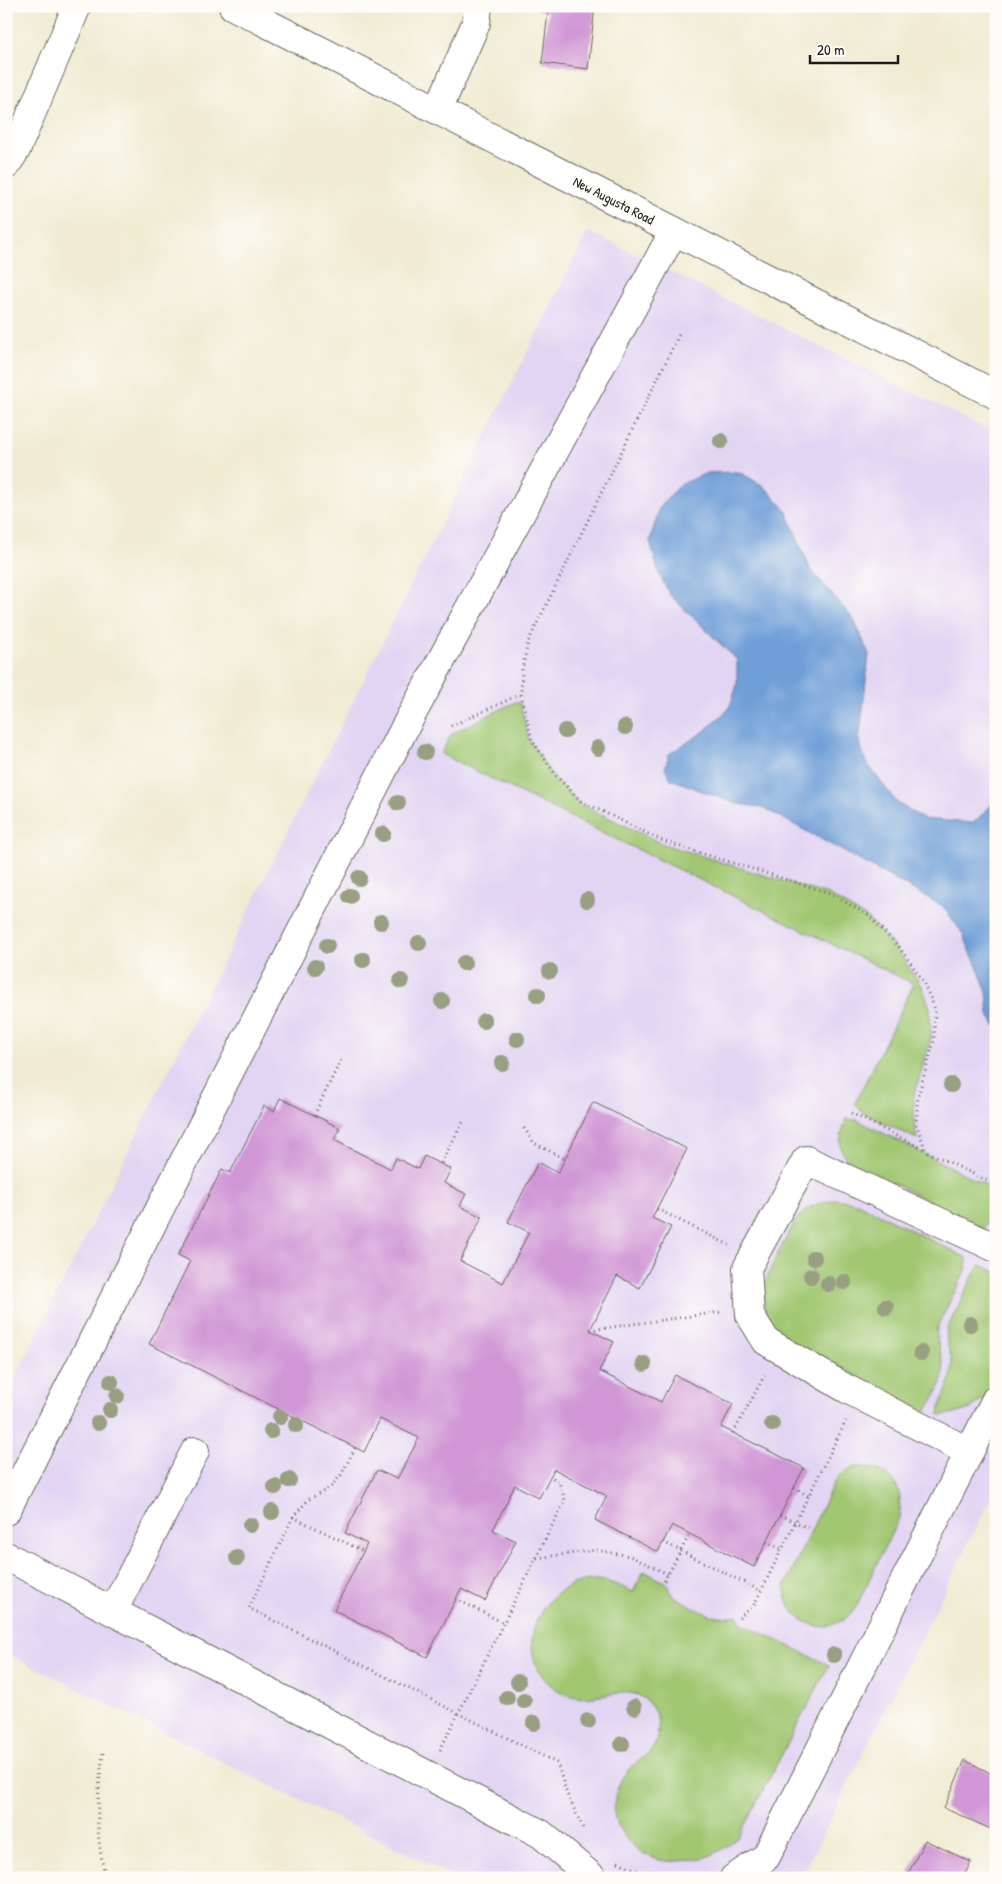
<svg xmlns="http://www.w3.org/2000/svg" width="1002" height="1884" font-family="'Patrick Hand',sans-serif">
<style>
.built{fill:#e2d4f3}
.green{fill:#a1c772;stroke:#5e7247}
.water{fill:#6f9fd8;stroke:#465e7a}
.building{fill:#d096d6}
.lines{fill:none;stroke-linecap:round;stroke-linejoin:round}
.minor-casing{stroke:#66645c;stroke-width:30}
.path{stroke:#66645c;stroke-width:3;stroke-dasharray:1 4;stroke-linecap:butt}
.minor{stroke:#fff;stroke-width:28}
.tree{fill:#999f81}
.labels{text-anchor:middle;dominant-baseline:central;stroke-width:4.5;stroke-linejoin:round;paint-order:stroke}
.street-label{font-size:14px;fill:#1c1c1c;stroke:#fdfcf7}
</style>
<rect width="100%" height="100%" fill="#fdfcf7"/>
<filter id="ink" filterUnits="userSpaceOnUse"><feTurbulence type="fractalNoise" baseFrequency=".02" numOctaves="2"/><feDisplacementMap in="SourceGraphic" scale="10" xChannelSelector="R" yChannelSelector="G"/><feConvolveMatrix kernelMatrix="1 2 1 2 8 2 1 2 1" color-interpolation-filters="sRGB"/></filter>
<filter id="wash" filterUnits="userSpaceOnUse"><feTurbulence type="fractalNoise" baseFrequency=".0096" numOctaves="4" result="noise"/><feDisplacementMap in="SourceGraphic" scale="20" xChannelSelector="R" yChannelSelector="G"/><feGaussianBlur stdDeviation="1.12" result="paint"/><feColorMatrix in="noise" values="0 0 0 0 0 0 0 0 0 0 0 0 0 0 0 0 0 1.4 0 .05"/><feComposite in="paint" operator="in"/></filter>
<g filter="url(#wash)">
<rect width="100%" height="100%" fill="#f0ebd2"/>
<polygon class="built" points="588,231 996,434 996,1488 801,1878 456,1878 6,1653 6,1396"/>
<g class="green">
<polygon points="515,702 520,703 529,740 553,777 580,804 663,844 828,895 867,918 896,949 922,986 930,1008 931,1038 914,1096 914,1123 917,1139 862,1112 855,1103 914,984 441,754 450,736 455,732"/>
<path d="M847,1119L857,1120L996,1190C996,1207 994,1216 982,1229L848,1160C835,1147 841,1134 847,1119Z"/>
<path d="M836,1199L857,1203L967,1258L966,1270L937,1327C935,1341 941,1350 943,1363C946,1380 936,1396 926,1411L788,1341C750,1311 763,1280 783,1244C789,1233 794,1221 804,1212C811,1204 826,1202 836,1199Z"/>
<path d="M981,1265L996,1272V1378L986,1397L970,1409L955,1414L939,1415C940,1399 951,1387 952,1371C954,1356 944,1345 947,1329L974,1274Z"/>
<path d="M856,1467C890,1466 905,1485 899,1518L855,1609L844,1620L826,1627L815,1626L802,1620L792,1610L786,1598L785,1586L834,1482L845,1471Z"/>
<path d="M644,1571L668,1584L672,1595C691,1605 715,1624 737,1615L741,1623L829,1665L739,1836C725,1849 710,1859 689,1860C680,1861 668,1862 659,1860C622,1848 602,1813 623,1777C631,1762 650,1758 656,1742C660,1730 659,1719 653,1709C628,1670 592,1717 553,1687C507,1650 543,1578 597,1580C610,1581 622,1587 633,1592Z"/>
</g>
<polygon class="water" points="739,472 765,487 786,510 810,569 854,620 869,654 859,742 866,762 896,802 923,819 973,823 996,801 996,1026 989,1016 987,991 976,964 963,934 943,906 764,808 734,803 671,779 665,768 669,754 702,733 729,709 737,685 737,660 670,595 659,574 650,541 659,509 679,485 707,473"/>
<g id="blocks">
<g class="building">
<polygon points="541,6 595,6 588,69 542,63 548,12 540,11"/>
<polygon points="280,1098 340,1128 334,1140 391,1169 396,1158 418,1169 424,1156 451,1169 444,1183 466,1194 460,1206 482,1217 460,1261 503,1283 529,1232 508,1222 538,1162 558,1173 593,1102 687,1149 652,1218 671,1227 640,1288 617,1276 590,1330 614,1342 599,1371 661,1402 675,1375 733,1404 721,1427 804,1468 754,1567 672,1525 658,1552 595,1520 607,1496 554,1469 539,1498 515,1485 493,1530 516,1541 485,1601 461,1589 427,1657 334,1610 367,1544 345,1533 377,1470 397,1479 419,1438 380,1419 364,1452 149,1344 190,1261 178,1255 222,1169 230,1173 264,1106 274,1111"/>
<polygon points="965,1760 996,1776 992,1791 996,1792 993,1799 996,1801 995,1831 944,1808"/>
<polygon points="925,1840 971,1862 963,1878 906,1878"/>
</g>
</g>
</g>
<g filter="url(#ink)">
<use href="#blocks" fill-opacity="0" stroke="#66645c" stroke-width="1"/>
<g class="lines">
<defs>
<g id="minor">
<polyline points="233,6 996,395"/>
<polyline points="438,110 476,23 478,6"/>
<polyline points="6,165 16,150 77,6"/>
<polyline points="969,1452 847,1389 766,1341 750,1315 747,1268 806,1160 996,1248"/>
<polyline points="6,1511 404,729 674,231"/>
<polyline points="6,1556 541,1834 593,1878"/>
<polyline points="113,1611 195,1451"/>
<polyline points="734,1878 766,1857 996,1399"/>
</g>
</defs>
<use href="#minor" class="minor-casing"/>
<g class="path">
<polyline points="679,335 528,642 522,670 521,694 532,740 557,777 581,801 665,842 830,893 868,915 899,947 922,979 935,1009 934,1041 918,1096 916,1124 926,1151 996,1185"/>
<polyline points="451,726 521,694"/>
<polyline points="851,1113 925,1150"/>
<polyline points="314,1115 341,1060"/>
<polyline points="524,1128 534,1143 565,1159"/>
<polyline points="441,1163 464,1120"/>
<polyline points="657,1209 729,1245"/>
<polyline points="590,1330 721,1312"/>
<polyline points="733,1433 766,1373"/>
<polyline points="355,1448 341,1475 330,1488 309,1499 293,1517 249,1608 557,1763 567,1794 584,1830"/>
<polyline points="794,1488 809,1496"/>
<polyline points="780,1515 810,1529"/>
<polyline points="293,1517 363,1551"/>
<polyline points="663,1542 761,1591"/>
<polyline points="766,1542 782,1549"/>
<polyline points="537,1558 596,1550 630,1556 668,1574"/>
<polyline points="664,1581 690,1534"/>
<polyline points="456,1599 504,1623"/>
<polyline points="739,1618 754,1605 846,1421"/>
<polyline points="440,1750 565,1500 559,1482 550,1476"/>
<path d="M103,1753C97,1797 94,1834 106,1878"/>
<polyline points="618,1862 655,1878"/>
<polyline points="693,1878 705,1876"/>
</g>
<use href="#minor" class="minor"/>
</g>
<g class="tree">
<circle cx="721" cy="441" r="8"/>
<circle cx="625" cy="727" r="8"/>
<circle cx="565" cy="731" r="8"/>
<circle cx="598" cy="748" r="8"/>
<circle cx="425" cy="752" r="8"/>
<circle cx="398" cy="803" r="8"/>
<circle cx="383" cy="834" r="8"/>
<circle cx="359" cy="878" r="8"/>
<circle cx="350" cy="896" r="8"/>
<circle cx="587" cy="900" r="8"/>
<circle cx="381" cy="922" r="8"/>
<circle cx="419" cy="943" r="8"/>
<circle cx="327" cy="946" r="8"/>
<circle cx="363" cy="960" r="8"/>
<circle cx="464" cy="963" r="8"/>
<circle cx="315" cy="967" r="8"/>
<circle cx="550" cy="971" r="8"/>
<circle cx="401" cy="981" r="8"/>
<circle cx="538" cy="995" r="8"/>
<circle cx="442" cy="1001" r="8"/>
<circle cx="484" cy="1021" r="8"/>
<circle cx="517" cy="1039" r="8"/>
<circle cx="502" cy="1063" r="8"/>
<circle cx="951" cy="1085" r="8"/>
<circle cx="814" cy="1258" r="8"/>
<circle cx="811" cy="1276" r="8"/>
<circle cx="844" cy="1282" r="8"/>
<circle cx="828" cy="1284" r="8"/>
<circle cx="886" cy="1307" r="8"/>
<circle cx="970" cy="1324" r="8"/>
<circle cx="921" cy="1353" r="8"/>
<circle cx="644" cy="1364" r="8"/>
<circle cx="111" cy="1382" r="8"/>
<circle cx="117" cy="1396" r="8"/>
<circle cx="110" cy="1410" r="8"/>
<circle cx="280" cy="1417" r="8"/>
<circle cx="98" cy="1423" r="8"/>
<circle cx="772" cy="1424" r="8"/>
<circle cx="296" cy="1425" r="8"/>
<circle cx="271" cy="1431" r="8"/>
<circle cx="289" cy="1480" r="8"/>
<circle cx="275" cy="1487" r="8"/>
<circle cx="272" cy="1512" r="8"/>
<circle cx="250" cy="1525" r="8"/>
<circle cx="237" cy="1558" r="8"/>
<circle cx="834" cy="1655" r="8"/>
<circle cx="518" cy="1682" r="8"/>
<circle cx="507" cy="1698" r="8"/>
<circle cx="524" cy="1701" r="8"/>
<circle cx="634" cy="1707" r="8"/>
<circle cx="588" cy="1721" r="8"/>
<circle cx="534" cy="1723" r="8"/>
<circle cx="622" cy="1744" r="8"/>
</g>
</g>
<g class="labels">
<g class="street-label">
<text transform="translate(614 200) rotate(27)">New Augusta Road</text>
</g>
</g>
<rect width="1002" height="1884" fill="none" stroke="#fdfcf7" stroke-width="25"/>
<path d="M810 55v8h88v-8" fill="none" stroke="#1c1c1c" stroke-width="2.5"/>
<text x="817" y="55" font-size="15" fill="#1c1c1c" stroke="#fdfcf7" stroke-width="4" paint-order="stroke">20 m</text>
</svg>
